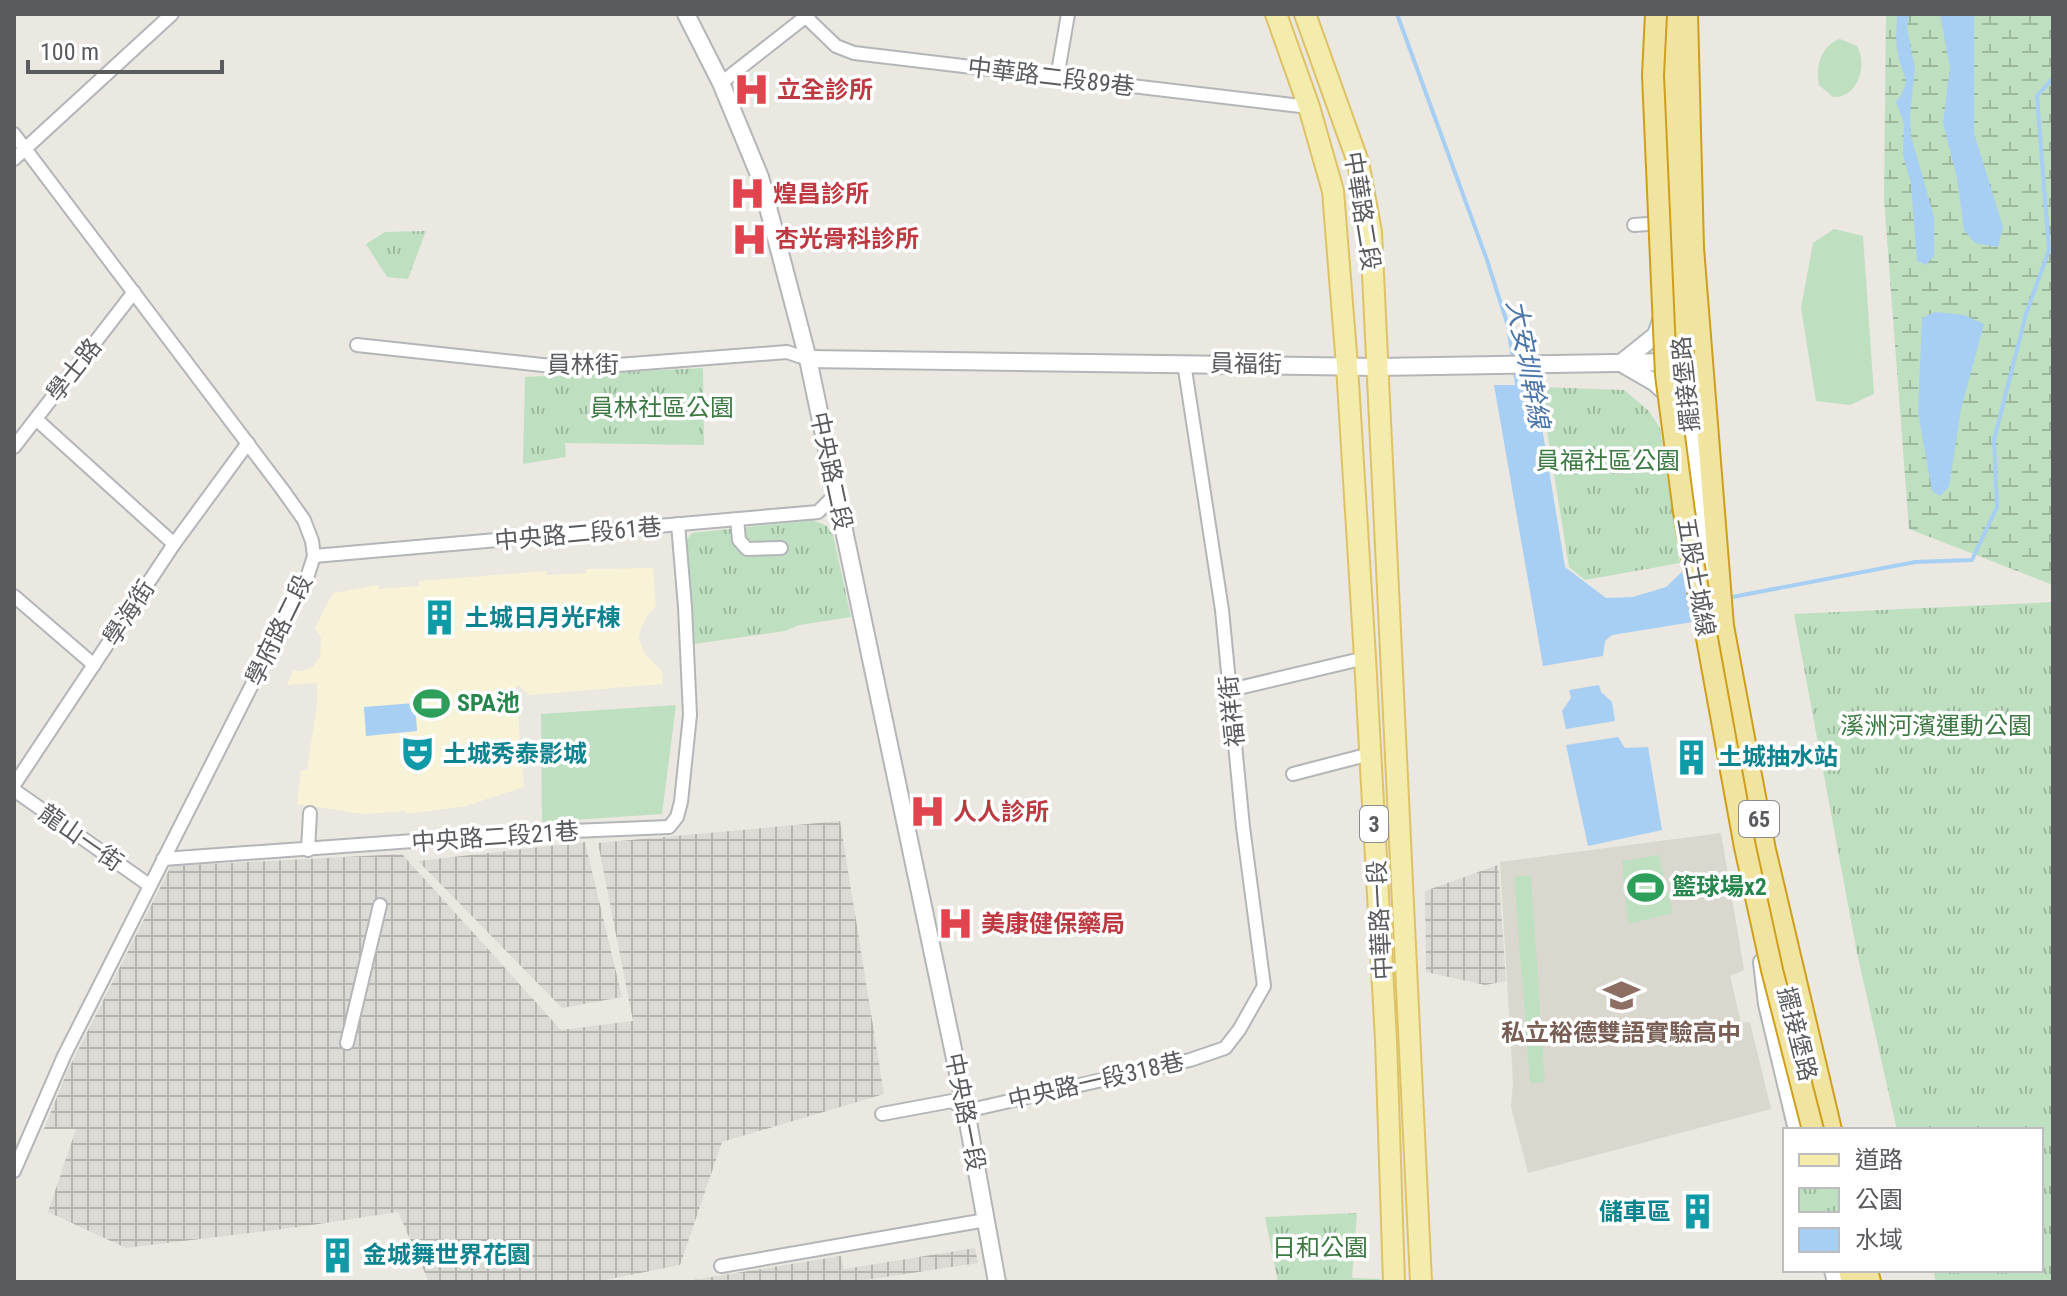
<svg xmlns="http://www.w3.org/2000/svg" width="2067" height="1296" font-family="'Roboto Condensed','Noto Sans TC',sans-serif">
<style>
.commercial{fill:#f8f2d7}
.industrial{fill:url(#industrial-grid)}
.education{fill:#dad7cf}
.green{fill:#bfdfc1}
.wetland{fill:url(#wetland-marsh)}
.park{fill:url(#park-tufts)}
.water{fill:#a7cef3}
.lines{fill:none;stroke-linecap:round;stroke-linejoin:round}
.stream{stroke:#a7cef3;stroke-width:4}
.minor-casing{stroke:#b3b5b9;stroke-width:16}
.tertiary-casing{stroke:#b3b5b9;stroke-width:20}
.primary-casing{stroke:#dec266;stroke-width:24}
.trunk-casing{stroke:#ce9f1c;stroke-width:24}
.minor{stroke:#fff;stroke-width:12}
.tertiary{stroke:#fff;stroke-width:16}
.primary{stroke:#f4ecac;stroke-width:20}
.trunk{stroke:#f1e4a0;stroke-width:20}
.trunk-bridge-casing{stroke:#ce9f1c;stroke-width:24;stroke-linecap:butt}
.trunk-bridge{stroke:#f1e4a0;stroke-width:20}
.labels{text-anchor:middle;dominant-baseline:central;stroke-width:7;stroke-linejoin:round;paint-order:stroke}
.shield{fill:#fff;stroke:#8b8c8f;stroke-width:2}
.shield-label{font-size:22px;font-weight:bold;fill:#595b5f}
.street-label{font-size:24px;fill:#595b5f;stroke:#fff}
.health-label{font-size:24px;font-weight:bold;fill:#be3a42;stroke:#fff;text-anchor:start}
.park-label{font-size:24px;fill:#3d7a43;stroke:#fff}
.culture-label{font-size:24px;font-weight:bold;fill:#0d838f;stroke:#fff;text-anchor:start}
.leisure-label{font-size:24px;font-weight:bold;fill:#27864d;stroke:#fff;text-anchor:start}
.education-label{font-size:24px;font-weight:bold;fill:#785e54;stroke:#fff}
.water-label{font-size:26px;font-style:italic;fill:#4c75aa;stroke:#fff}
</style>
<defs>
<pattern id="industrial-grid" width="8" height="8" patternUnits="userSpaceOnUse" patternTransform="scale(2)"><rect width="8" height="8" fill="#dcdad5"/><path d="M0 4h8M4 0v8" fill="none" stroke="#b5b4b0"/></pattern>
<pattern id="wetland-marsh" width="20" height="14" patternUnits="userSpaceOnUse" patternTransform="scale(2)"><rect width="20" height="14" fill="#bfdfc1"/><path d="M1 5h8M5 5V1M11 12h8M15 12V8" fill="none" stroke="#9eb8a0"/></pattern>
<pattern id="park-tufts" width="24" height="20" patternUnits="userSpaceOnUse" patternTransform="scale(2)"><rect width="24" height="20" fill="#bfdfc1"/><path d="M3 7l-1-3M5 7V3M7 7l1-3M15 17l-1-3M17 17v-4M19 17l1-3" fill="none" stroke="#9eb8a0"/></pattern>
</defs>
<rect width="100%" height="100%" fill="#eae8e0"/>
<polygon class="commercial" points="653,568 656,607 648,614 641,628 639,639 645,654 662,671 663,684 529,695 518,685 505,699 518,713 524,787 466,806 407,814 406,811 363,814 297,804 301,770 307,770 317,705 317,683 287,685 293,671 302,671 312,667 320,657 321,637 315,628 333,593 378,585 379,589 419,586 419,581 546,571 547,575 586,573 586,569"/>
<g class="industrial">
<polygon points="840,821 884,1094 722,1142 680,1265 595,1282 429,1282 398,1212 299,1227 126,1248 48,1212 76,1129 44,1129 67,1072 171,866 402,854 561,1030 633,1021 598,843"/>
<polygon points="585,842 622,997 562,1008 418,861"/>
<polygon points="1498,865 1506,981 1485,985 1426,972 1425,891"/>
<polygon points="975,1248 978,1263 852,1282 693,1280 841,1256 844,1269"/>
</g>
<polygon class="education" points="1721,833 1744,970 1730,976 1741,1023 1750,1022 1771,1109 1528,1173 1511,1107 1513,1082 1500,862"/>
<g class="green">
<path d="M1840,39L1857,46C1868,65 1858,98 1833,97L1819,85C1815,67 1821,45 1840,39Z"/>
<polygon points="1834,229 1863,236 1874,394 1850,405 1816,401 1801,308 1813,243"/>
<polygon points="676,705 662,814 542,822 541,714"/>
<polygon points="1659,855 1673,913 1628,924 1622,861"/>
<polygon points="1531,875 1545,1082 1530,1083 1514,877"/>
</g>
<polygon class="wetland" points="1886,14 2053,14 2053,585 1909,529 1884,199"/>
<g class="park">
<polygon points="426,231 408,279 387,277 366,244 385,232"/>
<polygon points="703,368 704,445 565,443 566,457 523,464 525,377"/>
<polygon points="1540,387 1624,390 1649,411 1660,428 1680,563 1585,580 1569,567"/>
<polygon points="813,520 827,526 833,535 851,617 799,625 785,631 694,644 684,543 692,533"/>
<polygon points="2053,602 2053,1282 1936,1282 1933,1270 2041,1270 2041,1130 1897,1130 1857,953 1794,614"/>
<polygon points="1357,1213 1352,1278 1380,1279 1380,1282 1278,1282 1265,1217"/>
</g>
<g class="water">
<path d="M1897,14H1909L1907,28L1915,69L1910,115L1911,136L1934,217V256L1926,265L1917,261L1911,184L1903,154L1904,123L1896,102C1914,78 1902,78 1898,54C1895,41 1897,27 1897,14Z"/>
<polygon points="1940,14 1974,14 1974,133 2003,227 1998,247 1975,243 1964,230 1957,178 1943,123 1950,68"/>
<polygon points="1935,312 1964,315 1984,324 1961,409 1949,487 1940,496 1932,491 1918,412 1922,318"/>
<polygon points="1494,385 1535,385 1565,567 1606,598 1633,597 1666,587 1683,571 1693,622 1612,635 1605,641 1603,656 1543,666"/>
<polygon points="1599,685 1601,692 1612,702 1615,721 1566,729 1562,711 1571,698 1569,690"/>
<polygon points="415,703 417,731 366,736 364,707"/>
<polygon points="1618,737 1625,748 1648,747 1662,830 1588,846 1566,745"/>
</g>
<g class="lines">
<g class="stream">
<polyline points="1397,14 1487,260 1508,326 1513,359"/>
<polyline points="1514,367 1518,390"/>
<polyline points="1727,598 1915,562 1972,560 1997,507 1994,440 2026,314 2049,250 2037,96 2053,78"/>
</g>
<defs>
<g id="minor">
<polyline points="806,17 836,46 854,53 1309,107"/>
<polyline points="1057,78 1068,14"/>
<polyline points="721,83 809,14"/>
<polyline points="14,134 282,489 304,520 312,541 314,556 306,581 269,651 64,1056 14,1171"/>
<polyline points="14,159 172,14"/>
<polyline points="1634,225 1662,223"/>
<polyline points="357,345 561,367 605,366 787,352 808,359"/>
<polyline points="36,419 174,544"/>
<polyline points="14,447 134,292"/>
<polyline points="737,519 739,540 747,549 781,548"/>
<polyline points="314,556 818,512 835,495"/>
<polyline points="14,596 94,665"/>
<polyline points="1230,690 1365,658"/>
<polyline points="1293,774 1370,754"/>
<polyline points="14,785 174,544 248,443"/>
<polyline points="14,790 149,885"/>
<polyline points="308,850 310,813"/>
<polyline points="163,859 524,833 669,827 677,817 681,802 690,715 685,607 678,524"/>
<polyline points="347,1043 380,905"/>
<polyline points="882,1114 952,1101 966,1111 1190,1060 1225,1048 1239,1030 1264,986 1243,827 1222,610 1184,363"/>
<polyline points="721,1266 986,1220"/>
</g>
<g id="tertiary">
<polyline points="686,14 721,83 760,177 808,359 966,1111 997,1282"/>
<polyline points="1662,318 1656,335 1621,363 1654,382 1671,397"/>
<polyline points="808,359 1378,367 1674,362"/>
<polyline points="1688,401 1711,612"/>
<polyline points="1762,962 1767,1004 1797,1130"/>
<polyline points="1833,1270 1836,1282"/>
</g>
<g id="primary">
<polyline points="1276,14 1309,107 1333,191 1347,366 1365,658 1386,1040 1394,1282"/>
<polyline points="1305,14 1358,162 1371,232 1421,1282"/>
</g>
<g id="trunk">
<polyline points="1671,14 1683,349 1686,366"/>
<polyline points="1687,14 1693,248 1723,626 1765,850 1831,1130"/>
<polyline points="1849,1270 1852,1282"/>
<polyline points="1867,1270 1870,1282"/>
</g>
</defs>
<use href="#minor" class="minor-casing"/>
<use href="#tertiary" class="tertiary-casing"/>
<use href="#primary" class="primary-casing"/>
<use href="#trunk" class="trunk-casing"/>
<use href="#minor" class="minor"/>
<use href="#tertiary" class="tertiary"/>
<use href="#primary" class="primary"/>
<use href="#trunk" class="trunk"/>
<defs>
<g id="trunk-bridge">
<polyline points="1656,14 1653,75 1666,375 1684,512 1745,847 1772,970 1813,1130"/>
<polyline points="1683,413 1683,349"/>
</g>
</defs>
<use href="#trunk-bridge" class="trunk-bridge-casing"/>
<use href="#trunk-bridge" class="trunk-bridge"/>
</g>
<defs>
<symbol id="hospital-bare" viewBox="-9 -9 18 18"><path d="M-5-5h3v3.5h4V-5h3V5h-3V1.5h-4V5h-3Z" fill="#e0444e" stroke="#fff" stroke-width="2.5" paint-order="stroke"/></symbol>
<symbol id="building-bare" viewBox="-9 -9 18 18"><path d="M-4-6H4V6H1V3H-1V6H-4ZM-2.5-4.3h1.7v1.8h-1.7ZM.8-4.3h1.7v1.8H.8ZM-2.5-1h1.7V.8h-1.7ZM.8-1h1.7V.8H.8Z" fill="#0f9aa8" stroke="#fff" stroke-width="2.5" paint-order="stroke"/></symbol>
<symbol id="stadium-bare" viewBox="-9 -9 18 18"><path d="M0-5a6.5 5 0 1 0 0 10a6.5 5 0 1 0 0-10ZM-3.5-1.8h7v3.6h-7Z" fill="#2e9e5b" stroke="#fff" stroke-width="2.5" paint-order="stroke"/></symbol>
<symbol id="theatre-bare" viewBox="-9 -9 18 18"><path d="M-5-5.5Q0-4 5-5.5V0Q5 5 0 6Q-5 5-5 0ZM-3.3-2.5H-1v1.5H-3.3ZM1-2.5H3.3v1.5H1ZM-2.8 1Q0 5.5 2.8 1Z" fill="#0f9aa8" stroke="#fff" stroke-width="2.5" paint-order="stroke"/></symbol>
<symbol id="school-bare" viewBox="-9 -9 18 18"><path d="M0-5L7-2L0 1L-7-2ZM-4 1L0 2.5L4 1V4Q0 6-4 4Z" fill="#8d6e63" stroke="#fff" stroke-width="2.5" paint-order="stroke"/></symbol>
</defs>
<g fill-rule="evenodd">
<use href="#hospital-bare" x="726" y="64" width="51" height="51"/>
<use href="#hospital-bare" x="722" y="168" width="51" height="51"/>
<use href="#hospital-bare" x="724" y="214" width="51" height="51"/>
<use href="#building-bare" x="414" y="592" width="51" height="51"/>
<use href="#stadium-bare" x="406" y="678" width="51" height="51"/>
<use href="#theatre-bare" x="392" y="728" width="51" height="51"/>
<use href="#building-bare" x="1666" y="732" width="51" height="51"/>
<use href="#hospital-bare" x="902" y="786" width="51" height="51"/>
<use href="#stadium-bare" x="1620" y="862" width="51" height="51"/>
<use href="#hospital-bare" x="930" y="898" width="51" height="51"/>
<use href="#school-bare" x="1596" y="970" width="51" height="51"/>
<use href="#building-bare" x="1672" y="1186" width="51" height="51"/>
<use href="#building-bare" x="312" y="1230" width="51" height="51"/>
</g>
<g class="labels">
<g class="shield">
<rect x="1739" y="801" width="40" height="36" rx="6"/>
<rect x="1360" y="806" width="28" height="36" rx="6"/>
</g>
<g class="shield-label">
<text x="1759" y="819">65</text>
<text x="1374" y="824">3</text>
</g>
<g class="street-label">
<text transform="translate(1051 77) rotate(7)">中華路二段89巷</text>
<text transform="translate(1362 211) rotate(81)">中華路二段</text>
<text transform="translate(1246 364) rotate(1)">員福街</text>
<text x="583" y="365">員林街</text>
<text transform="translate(74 370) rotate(-52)">學士路</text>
<text transform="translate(1686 384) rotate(-96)">擺接堡路</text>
<text transform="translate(831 471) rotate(78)">中央路二段</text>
<text transform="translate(578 534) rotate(-5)">中央路二段61巷</text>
<text transform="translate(1696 577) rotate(80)">五股土城線</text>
<text transform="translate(129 613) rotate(-57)">學海街</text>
<text transform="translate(279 630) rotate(-64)">學府路二段</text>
<text transform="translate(1232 711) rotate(-96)">福祥街</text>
<text transform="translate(495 837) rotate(-4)">中央路二段21巷</text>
<text transform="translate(81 838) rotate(35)">龍山一街</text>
<text transform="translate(1380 920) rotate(-93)">中華路一段</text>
<text transform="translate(1797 1034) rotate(76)">擺接堡路</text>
<text transform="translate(1096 1081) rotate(-13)">中央路一段318巷</text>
<text transform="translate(965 1112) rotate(79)">中央路一段</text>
</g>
<g class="health-label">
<text x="777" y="90">立全診所</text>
<text x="773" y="194">煌昌診所</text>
<text x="775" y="239">杏光骨科診所</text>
<text x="953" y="812">人人診所</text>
<text x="981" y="924">美康健保藥局</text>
</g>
<g class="park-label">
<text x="662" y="408">員林社區公園</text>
<text x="1608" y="461">員福社區公園</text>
<text x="1936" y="726">溪洲河濱運動公園</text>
<text x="1320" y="1248">日和公園</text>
</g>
<g class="culture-label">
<text x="465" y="618">土城日月光F棟</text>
<text x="443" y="754">土城秀泰影城</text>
<text x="1718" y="757">土城抽水站</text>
<text x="1671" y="1212" text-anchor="end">儲車區</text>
<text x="363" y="1255">金城舞世界花園</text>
</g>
<g class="leisure-label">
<text x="457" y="703">SPA池</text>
<text x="1672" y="887">籃球場x2</text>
</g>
<g class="education-label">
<text x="1621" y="1033">私立裕德雙語實驗高中</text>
</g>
<g class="water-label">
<text transform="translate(1528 364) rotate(79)">大安圳幹線</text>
</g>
</g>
<rect width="2067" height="1296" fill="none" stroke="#595b5f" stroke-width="32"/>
<rect x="1783" y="1128" width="260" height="144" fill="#ffffff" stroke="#bdbdbf" stroke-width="2"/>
<rect x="1799" y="1154" width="40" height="12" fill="#f4ecac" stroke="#bdbdbf" stroke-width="2"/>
<text x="1855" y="1168" font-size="24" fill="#595b5f">道路</text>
<rect x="1799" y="1188" width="40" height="24" fill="url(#park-tufts)" stroke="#bdbdbf" stroke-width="2"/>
<text x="1855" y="1208" font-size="24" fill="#595b5f">公園</text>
<rect x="1799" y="1228" width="40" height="24" fill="#a7cef3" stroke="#bdbdbf" stroke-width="2"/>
<text x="1855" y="1248" font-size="24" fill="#595b5f">水域</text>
<path d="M28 60v12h194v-12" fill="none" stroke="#595b5f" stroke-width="4"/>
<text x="40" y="60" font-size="24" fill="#595b5f" stroke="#ffffff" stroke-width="6" paint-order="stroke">100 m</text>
</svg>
